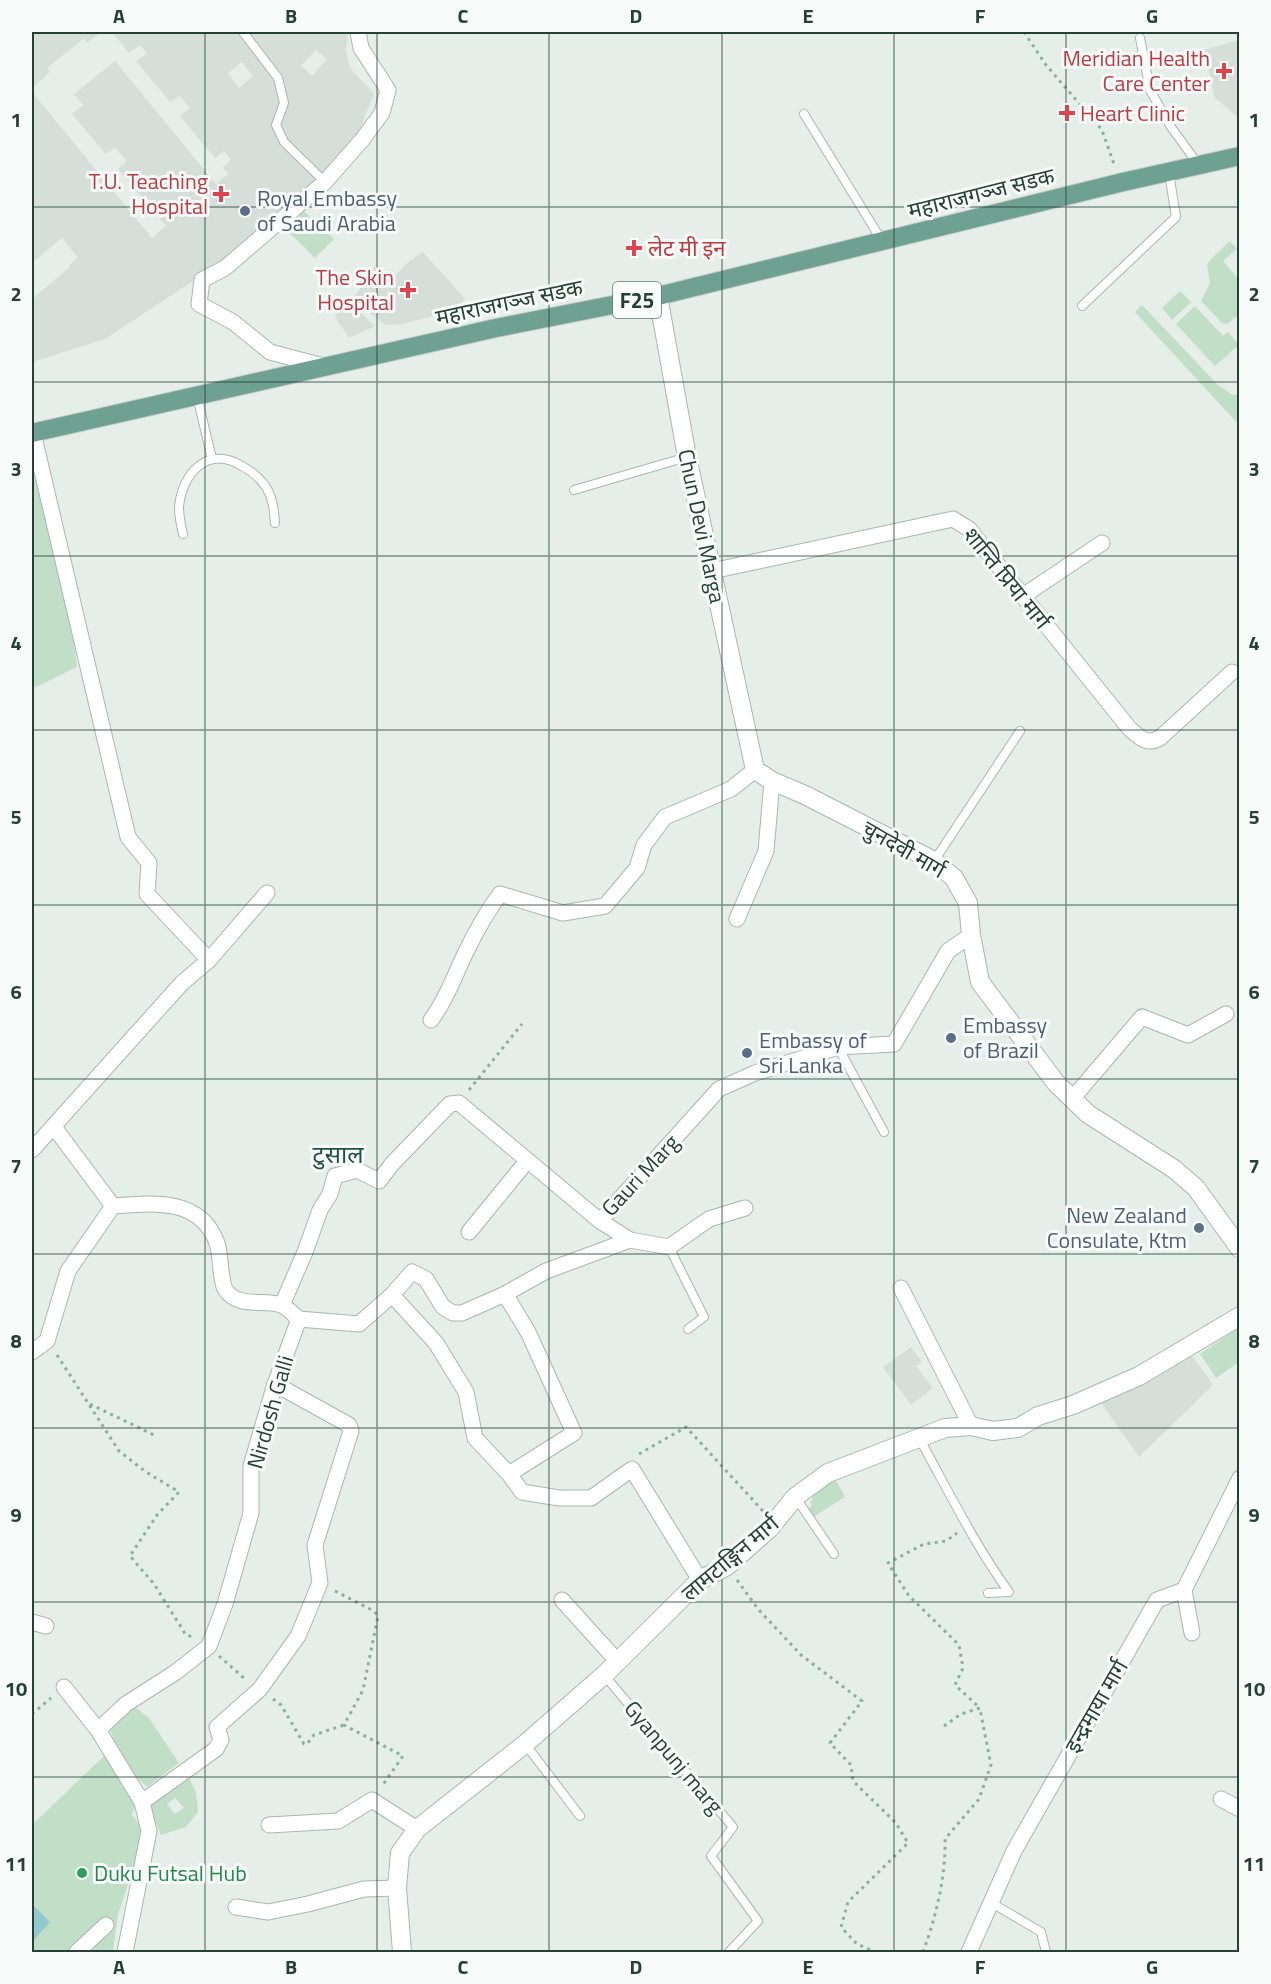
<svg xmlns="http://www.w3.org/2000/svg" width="1271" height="1984" font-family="'Titillium Web','Noto Sans Devanagari',sans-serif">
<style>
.built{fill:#d5ded9;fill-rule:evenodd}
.green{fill:#c1dec7;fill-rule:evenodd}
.water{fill:#92c9cf}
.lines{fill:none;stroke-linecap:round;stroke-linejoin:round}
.service-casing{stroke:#a9b6b1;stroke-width:10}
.minor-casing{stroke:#a9b6b1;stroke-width:17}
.tertiary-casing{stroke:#a9b6b1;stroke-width:20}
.primary-casing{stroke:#c2cac7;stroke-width:20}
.path{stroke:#89b0a2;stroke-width:3;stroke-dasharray:3 4.5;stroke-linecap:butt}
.service{stroke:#fff;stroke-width:8}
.minor{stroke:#fff;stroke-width:15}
.tertiary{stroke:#fff;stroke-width:18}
.primary{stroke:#6ea191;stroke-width:18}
.grid{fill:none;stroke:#264038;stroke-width:1.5;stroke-opacity:0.55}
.health-dot{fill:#e0444e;stroke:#f7fbf9;stroke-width:2}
.service-dot{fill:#5c6f8a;stroke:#f7fbf9;stroke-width:2}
.leisure-dot{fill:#2e9e5b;stroke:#f7fbf9;stroke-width:2}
.labels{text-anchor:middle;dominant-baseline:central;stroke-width:6;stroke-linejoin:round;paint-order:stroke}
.shield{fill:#f7fbf9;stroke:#657872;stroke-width:1.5}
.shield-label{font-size:21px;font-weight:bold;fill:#264038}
.health-label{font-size:22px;fill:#be3a42;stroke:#f7fbf9;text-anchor:end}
.street-label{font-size:22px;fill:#264038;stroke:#f7fbf9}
.service-label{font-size:22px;fill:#4e5e75;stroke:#f7fbf9;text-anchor:start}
.leisure-label{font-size:22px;fill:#27864d;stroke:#f7fbf9;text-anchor:start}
.neighbourhood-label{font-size:24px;fill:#225144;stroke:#f7fbf9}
.neatline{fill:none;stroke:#264038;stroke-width:2}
.grid-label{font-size:20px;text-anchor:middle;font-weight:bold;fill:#264038}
</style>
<rect width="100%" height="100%" fill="#e6eeea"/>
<g class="built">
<polygon points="32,32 101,32 87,43 83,39 47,68 50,72 32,88"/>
<path d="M112,32H348L346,50L350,68L374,94L358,134L317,181L216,266L105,339L32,362V299L70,267L69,265L78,258L62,238L32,263V92L152,238L166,226L160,219L167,212L161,205L153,211L118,169L127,161L115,148L106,154L72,114L83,105L74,94L115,61L216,184L228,174L223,167L231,160L224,151L215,158L180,116L190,108L180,96L170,102L136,61L147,53L140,45L129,53ZM316,50L327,59L312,76L301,66ZM242,62L253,76L239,88L228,73Z"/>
<polygon points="1239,40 1240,40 1239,118 1215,98 1204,50"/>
<polygon points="423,252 465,299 455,310 403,324 386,325 352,300 375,266 389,281 410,261"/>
<polygon points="344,298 375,326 349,338 335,317"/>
<polygon points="911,1347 922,1362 916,1366 933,1388 911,1405 883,1367"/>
<polygon points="1190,1353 1213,1385 1139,1457 1098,1398"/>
</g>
<g class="green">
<polygon points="304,211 334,239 315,258 286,229"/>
<polygon points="1230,241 1237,249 1223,261 1239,280 1240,314 1227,324 1222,323 1201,301 1210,283 1207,265 1210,260"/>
<polygon points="1180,291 1191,302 1172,320 1162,308"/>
<polygon points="1142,305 1218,385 1233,395 1239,394 1239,425 1135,312"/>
<polygon points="1195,306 1223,336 1228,332 1239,345 1215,366 1176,324"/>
<polygon points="32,443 62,549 77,667 32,689"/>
<polygon points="1239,1327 1239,1362 1216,1378 1200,1354"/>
<polygon points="835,1479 845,1497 813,1517 807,1509 812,1506 810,1502 813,1500 810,1494"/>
<path d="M135,1707L149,1718L179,1763L147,1787C130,1772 116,1750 110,1728L116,1716Z"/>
<polygon points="105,1755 138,1797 132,1815 146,1832 118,1914 113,1952 32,1952 32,1825"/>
<path d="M189,1778L196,1792L198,1812L186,1827L161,1835L149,1805ZM175,1798L184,1808L175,1814L167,1804Z"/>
</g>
<polygon class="water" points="32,1904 50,1922 32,1942"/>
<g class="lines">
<defs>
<g id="service">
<polyline points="243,32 278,78 284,103 276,125 284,142 325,182"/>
<polyline points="1140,38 1150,90 1171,127 1198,164"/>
<polyline points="804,114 882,241"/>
<polyline points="1082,306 1176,217 1169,173"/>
<polyline points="197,396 212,459"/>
<polyline points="574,490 687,457"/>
<path d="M183,534C181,526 179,515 179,507C182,473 208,445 242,466C251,471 260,478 266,487C273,498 274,510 275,523"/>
<polyline points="934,861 1020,731"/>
<polyline points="838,1047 884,1132"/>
<polyline points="669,1247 704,1317 688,1329"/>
<path d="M919,1438C948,1490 974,1544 1009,1592L988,1593"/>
<polyline points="796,1498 834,1554"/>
<polyline points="604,1675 733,1827 711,1856 758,1921 729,1952"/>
<polyline points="526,1745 580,1816"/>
<polyline points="990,1902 1041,1932 1046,1952"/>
</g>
<g id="minor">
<polyline points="327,367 270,352 233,322 199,304 202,280 225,268 325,182 362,140 382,113 388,90 361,48 358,32"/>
<polyline points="33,433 128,837 149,863 147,894 209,960"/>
<path d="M712,571L953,519L969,529L1129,728C1139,737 1146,746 1160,738L1232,672"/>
<polyline points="1023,596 1102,543"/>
<polyline points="737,919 766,851 772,781"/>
<path d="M431,1020C446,1000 454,977 465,954C475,933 486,913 500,894L563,913L605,906L637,868L644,845L665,817L731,789L755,770"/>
<polyline points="1072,1099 1142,1017 1188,1035 1226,1014"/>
<polyline points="32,1150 182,983 209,960 267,893"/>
<polyline points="469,1232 527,1161"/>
<polyline points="630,1240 669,1247 709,1219 745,1208"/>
<polyline points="901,1288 971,1426"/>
<polyline points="392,1295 412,1272 426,1279 443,1307 453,1313 462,1313 505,1294"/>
<polyline points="282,1305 305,1252 320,1210 330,1194 335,1176 357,1170 379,1181 392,1164 450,1104 459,1103 600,1221 719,1089 755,1073 838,1047 894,1044 948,951 971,935"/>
<polyline points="299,1319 359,1324 392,1295 436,1343 466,1392 475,1438 509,1474 522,1492 559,1498 591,1498 632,1469 700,1580"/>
<polyline points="32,1352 47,1341 68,1271 113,1206 54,1127"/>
<polyline points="509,1474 574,1433 528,1332 505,1294 546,1271 630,1240 600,1221"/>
<polyline points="1184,1590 1192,1633"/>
<polyline points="562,1600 618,1662"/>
<polyline points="32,1622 46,1626"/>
<polyline points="64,1687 98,1730 142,1802"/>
<path d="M98,1730L126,1704L176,1672L209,1646L225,1604L251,1513V1466L275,1384L299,1319C294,1315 287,1307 281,1305C265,1299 237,1309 225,1289C220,1280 221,1255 217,1243C200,1197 153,1203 113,1206"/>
<polyline points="1221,1799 1240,1809"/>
<polyline points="269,1825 338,1821 372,1800 417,1829"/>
<polyline points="236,1907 268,1912 308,1904 364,1889 397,1888"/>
<polyline points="77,1952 106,1925"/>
<polyline points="125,1952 149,1831 142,1802 216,1749 221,1740 217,1727 260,1689 298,1636 320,1583 315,1545 351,1431 349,1425 275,1384"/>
<polyline points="969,1952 1014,1851 1157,1600 1184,1590 1240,1478"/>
</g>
<g id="tertiary">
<polyline points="658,296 687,457 755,770 772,781 805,795 934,861 954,878 968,903 971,935 980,982 1056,1083 1088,1114 1174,1169 1196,1188 1240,1249"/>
<polyline points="402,1952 397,1888 400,1853 417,1829 525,1744 604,1675 700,1580 727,1566 770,1528 795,1497 828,1473 945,1428 971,1426 993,1431 1018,1428 1038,1416 1073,1405 1139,1376 1240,1316"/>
</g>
<polyline id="primary" points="32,433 496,328 658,296 1123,182 1240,156"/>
</defs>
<use href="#service" class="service-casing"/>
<use href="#minor" class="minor-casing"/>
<use href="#tertiary" class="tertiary-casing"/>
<use href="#primary" class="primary-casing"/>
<g class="path">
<polyline points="1024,32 1046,65 1102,130 1115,167"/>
<polyline points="469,1090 522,1024"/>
<polyline points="57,1355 119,1451 146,1472 179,1492 157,1515 130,1556 154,1584 186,1635 193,1637"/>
<polyline points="90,1404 156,1436"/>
<polyline points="639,1454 686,1427 763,1511"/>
<polyline points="737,1580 758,1609 801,1655 862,1701 830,1743 851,1765 853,1781 896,1823 908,1843 848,1902 841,1927 857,1944 875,1952"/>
<polyline points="335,1591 374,1611 378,1616 363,1690 344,1725 403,1756 382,1786"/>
<polyline points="219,1656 246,1680"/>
<polyline points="273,1699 281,1705 304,1744 307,1744 314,1735 344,1725"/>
<polyline points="32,1714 51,1698"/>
<polyline points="944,1726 961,1714 980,1708 955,1685 963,1668 959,1645 909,1596 888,1563 924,1544 946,1541 957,1533"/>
<path d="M923,1952C936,1917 946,1876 945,1839L979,1799L991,1765L980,1709"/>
</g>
<use href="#service" class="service"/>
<use href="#minor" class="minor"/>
<use href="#tertiary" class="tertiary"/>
<use href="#primary" class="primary"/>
</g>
<path class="grid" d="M205,32V1952M377,32V1952M549,32V1952M722,32V1952M894,32V1952M1066,32V1952M32,207H1240M32,382H1240M32,556H1240M32,730H1240M32,905H1240M32,1079H1240M32,1254H1240M32,1428H1240M32,1602H1240M32,1777H1240"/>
<g class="health-dot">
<path d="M1221 62h6v6h6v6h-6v6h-6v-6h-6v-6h6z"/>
<path d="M1064 104h6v6h6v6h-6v6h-6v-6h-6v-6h6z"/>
<path d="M218 185h6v6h6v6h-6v6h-6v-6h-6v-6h6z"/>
<path d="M631 239h6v6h6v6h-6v6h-6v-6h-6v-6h6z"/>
<path d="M405 281h6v6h6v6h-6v6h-6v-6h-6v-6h6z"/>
</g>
<g class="service-dot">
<circle cx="245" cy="211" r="6"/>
<circle cx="951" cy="1038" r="6"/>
<circle cx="747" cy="1053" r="6"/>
<circle cx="1199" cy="1228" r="6"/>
</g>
<circle class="leisure-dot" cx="82" cy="1873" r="6"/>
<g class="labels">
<rect class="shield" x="613" y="282" width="48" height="36" rx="4.5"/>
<g class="shield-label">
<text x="637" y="300">F25</text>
</g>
<g class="health-label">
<text x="1210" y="58">Meridian Health<tspan x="1210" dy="25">Care Center</tspan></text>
<text x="1080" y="113" text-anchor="start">Heart Clinic</text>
<text x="208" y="181">T.U. Teaching<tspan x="208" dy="25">Hospital</tspan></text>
<text x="648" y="248" text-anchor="start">लेट मी इन</text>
<text x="394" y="277">The Skin<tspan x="394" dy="25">Hospital</tspan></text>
</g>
<g class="street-label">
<text transform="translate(981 193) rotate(-14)">महाराजगञ्ज सडक</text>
<text transform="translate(509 302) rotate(-12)">महाराजगञ्ज सडक</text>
<text transform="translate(702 526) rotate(78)">Chun Devi Marga</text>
<text transform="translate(1007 578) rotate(51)">शान्ति प्रिया मार्ग</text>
<text transform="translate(904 849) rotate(30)">चुनदेवी मार्ग</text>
<text transform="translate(640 1175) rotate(-47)">Gauri Marg</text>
<text transform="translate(270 1412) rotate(-74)">Nirdosh Galli</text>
<text transform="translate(730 1558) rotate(-40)">लामटाङ्गिन मार्ग</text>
<text transform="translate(1096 1706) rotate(-60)">इन्द्रमाया मार्ग</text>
<text transform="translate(674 1757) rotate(50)">Gyanpunj marg</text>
</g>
<g class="service-label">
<text x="257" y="198">Royal Embassy<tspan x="257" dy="25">of Saudi Arabia</tspan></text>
<text x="963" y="1025">Embassy<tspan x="963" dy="25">of Brazil</tspan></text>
<text x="759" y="1040">Embassy of<tspan x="759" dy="25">Sri Lanka</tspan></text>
<text x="1187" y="1215" text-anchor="end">New Zealand<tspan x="1187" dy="25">Consulate, Ktm</tspan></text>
</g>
<g class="leisure-label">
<text x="94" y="1873">Duku Futsal Hub</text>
</g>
<g class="neighbourhood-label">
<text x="338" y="1154">टुसाल</text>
</g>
</g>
<rect width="1271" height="1984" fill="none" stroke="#f7fbf9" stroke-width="66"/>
<rect x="33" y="33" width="1205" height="1918" class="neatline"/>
<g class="grid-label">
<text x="119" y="23">A</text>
<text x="291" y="23">B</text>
<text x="463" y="23">C</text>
<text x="636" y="23">D</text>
<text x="808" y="23">E</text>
<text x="980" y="23">F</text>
<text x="1152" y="23">G</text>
<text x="16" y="127">1</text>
<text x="1254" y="127">1</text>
<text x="16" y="301">2</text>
<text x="1254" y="301">2</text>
<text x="16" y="476">3</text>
<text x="1254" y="476">3</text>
<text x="16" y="650">4</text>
<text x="1254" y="650">4</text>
<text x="16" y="824">5</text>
<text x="1254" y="824">5</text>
<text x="16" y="999">6</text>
<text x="1254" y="999">6</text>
<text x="16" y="1173">7</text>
<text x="1254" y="1173">7</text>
<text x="16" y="1348">8</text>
<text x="1254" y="1348">8</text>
<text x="16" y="1522">9</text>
<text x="1254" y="1522">9</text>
<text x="16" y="1696">10</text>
<text x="1254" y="1696">10</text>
<text x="16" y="1871">11</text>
<text x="1254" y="1871">11</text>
<text x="119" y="1974">A</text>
<text x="291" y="1974">B</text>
<text x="463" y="1974">C</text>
<text x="636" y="1974">D</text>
<text x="808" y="1974">E</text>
<text x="980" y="1974">F</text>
<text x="1152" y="1974">G</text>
</g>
</svg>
